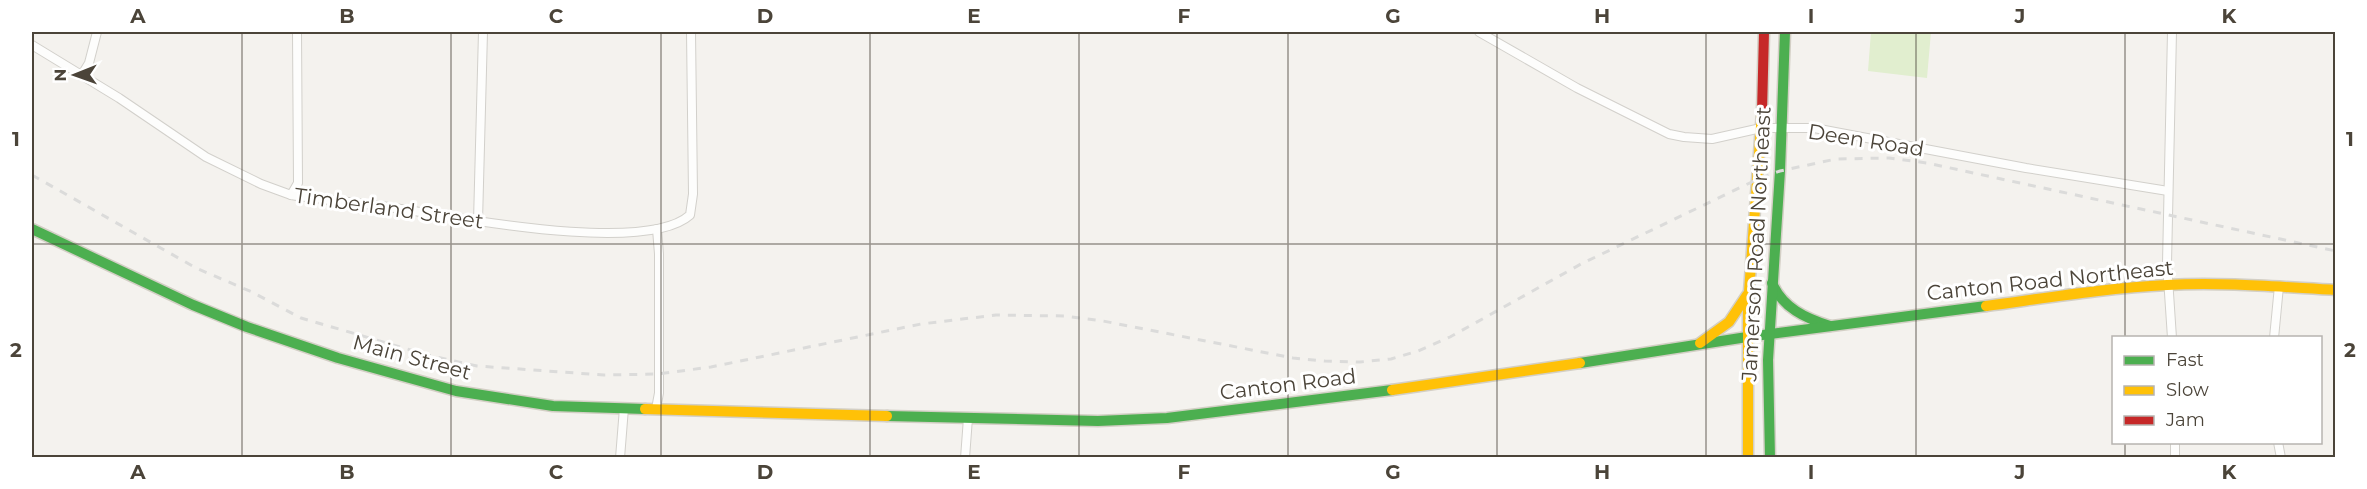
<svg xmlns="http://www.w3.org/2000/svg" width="2367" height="489" font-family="Montserrat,sans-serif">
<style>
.green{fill:#e1eecf}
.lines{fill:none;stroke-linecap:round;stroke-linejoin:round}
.street-casing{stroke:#d2d0cb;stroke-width:10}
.fast-casing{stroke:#d3cfc5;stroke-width:13}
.slow-casing{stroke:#d3cfc5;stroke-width:13}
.jam-casing{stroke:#d3cfc5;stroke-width:13}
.street{stroke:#fdfdfc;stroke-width:8}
.fast{stroke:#4caf50;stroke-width:10}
.slow{stroke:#ffc107;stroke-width:10}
.jam{stroke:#c62828;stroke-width:10}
.rail{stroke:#dbdbda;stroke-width:3;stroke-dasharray:8 8;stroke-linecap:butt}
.grid{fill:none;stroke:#4b4439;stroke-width:1.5;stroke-opacity:0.55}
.labels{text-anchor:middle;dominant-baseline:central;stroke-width:6;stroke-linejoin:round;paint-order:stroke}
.street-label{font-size:21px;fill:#4b4439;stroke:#fff}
.neatline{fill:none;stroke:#4b4439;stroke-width:2}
.grid-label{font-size:20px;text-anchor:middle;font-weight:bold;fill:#4b4439}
</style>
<rect width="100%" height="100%" fill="#f4f2ee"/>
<polygon class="green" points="1871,32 1931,32 1927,78 1868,71"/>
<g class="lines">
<defs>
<g id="street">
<polyline points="1479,32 1577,88 1669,134 1684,137 1712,139 1761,128 1814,128 2026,168 2168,191"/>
<polyline points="2172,32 2167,263 2172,338"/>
<path d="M32,45L119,98L206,157L261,184L291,195C326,200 361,203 395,208C455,217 646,255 690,215L693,194L691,32"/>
<polyline points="81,76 89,63 97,32"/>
<polyline points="291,195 298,183 297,32"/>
<polyline points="478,221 483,32"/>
<polyline points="2274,338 2279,286"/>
<polyline points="656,409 659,393 659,254 657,229"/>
<polyline points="2175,442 2175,458"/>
<polyline points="2278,442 2281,458"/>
<polyline points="620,458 624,408"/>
<polyline points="965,458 968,418"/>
</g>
<g id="fast">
<polyline points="32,229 193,305 247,327 338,358 456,391 553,406 645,409"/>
<path d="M1772,283C1783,308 1805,318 1830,326"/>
<polyline points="1580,363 1747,337 1986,306"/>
<polyline points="887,416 1098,421 1167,418 1392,390"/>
<polyline points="1770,458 1768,360 1780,171 1785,32"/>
</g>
<g id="slow">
<path d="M1986,306C2046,298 2107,288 2167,285C2223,282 2280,287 2336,290"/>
<polyline points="1700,343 1729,322 1747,295"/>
<polyline points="1392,390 1580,363"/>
<polyline points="645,409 887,416"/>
<polyline points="1748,458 1748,306 1762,112"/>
</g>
<polyline id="jam" points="1762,112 1764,32"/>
</defs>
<use href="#street" class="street-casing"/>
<use href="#fast" class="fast-casing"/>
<use href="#slow" class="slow-casing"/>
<use href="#jam" class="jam-casing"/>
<use href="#street" class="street"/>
<use href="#fast" class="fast"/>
<use href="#slow" class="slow"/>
<use href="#jam" class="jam"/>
<polyline class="rail" points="32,175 196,268 252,292 301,318 428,355 477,366 604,375 658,374 711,367 921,324 996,315 1065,316 1103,321 1293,358 1325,361 1360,362 1391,359 1418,351 1450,337 1581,264 1758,179 1780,171 1836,159 1889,158 1927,163 2336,251"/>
</g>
<path class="grid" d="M242,32V458M451,32V458M661,32V458M870,32V458M1079,32V458M1288,32V458M1497,32V458M1706,32V458M1916,32V458M2125,32V338M32,244H2336M2125,442V458"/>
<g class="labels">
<g class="street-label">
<text transform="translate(1866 140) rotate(9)">Deen Road</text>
<text transform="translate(389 208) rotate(8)">Timberland Street</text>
<text transform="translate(1756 244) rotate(-87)">Jamerson Road Northeast</text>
<text transform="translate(2050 280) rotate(-6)">Canton Road Northeast</text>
<text transform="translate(412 357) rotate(15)">Main Street</text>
<text transform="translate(1288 384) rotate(-7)">Canton Road</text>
</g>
</g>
<rect width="2367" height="489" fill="none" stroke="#ffffff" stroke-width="66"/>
<rect x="2112" y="336" width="210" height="108" fill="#ffffff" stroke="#b7b4b0" stroke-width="1.5"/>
<rect x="2124" y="356" width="30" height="9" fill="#4caf50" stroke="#b7b4b0" stroke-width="1.5"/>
<text x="2166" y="366" font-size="18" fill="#4b4439">Fast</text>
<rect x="2124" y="386" width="30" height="9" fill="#ffc107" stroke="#b7b4b0" stroke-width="1.5"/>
<text x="2166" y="396" font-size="18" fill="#4b4439">Slow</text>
<rect x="2124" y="416" width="30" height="9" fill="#c62828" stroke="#b7b4b0" stroke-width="1.5"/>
<text x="2166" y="426" font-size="18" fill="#4b4439">Jam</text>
<g transform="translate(75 75) rotate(269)" stroke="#ffffff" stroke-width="4.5" paint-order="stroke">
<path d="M0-4.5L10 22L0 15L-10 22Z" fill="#4b4439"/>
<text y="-9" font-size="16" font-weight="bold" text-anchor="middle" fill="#4b4439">N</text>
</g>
<rect x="33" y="33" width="2301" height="423" class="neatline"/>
<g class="grid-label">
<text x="138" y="23">A</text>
<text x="347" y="23">B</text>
<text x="556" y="23">C</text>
<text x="765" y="23">D</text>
<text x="974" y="23">E</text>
<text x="1184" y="23">F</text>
<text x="1393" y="23">G</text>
<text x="1602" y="23">H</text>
<text x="1811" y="23">I</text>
<text x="2020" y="23">J</text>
<text x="2229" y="23">K</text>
<text x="16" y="146">1</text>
<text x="2350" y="146">1</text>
<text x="16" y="357">2</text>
<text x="2350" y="357">2</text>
<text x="138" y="479">A</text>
<text x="347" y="479">B</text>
<text x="556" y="479">C</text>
<text x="765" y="479">D</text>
<text x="974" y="479">E</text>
<text x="1184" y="479">F</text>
<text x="1393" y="479">G</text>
<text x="1602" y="479">H</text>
<text x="1811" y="479">I</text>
<text x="2020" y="479">J</text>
<text x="2229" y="479">K</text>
</g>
</svg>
